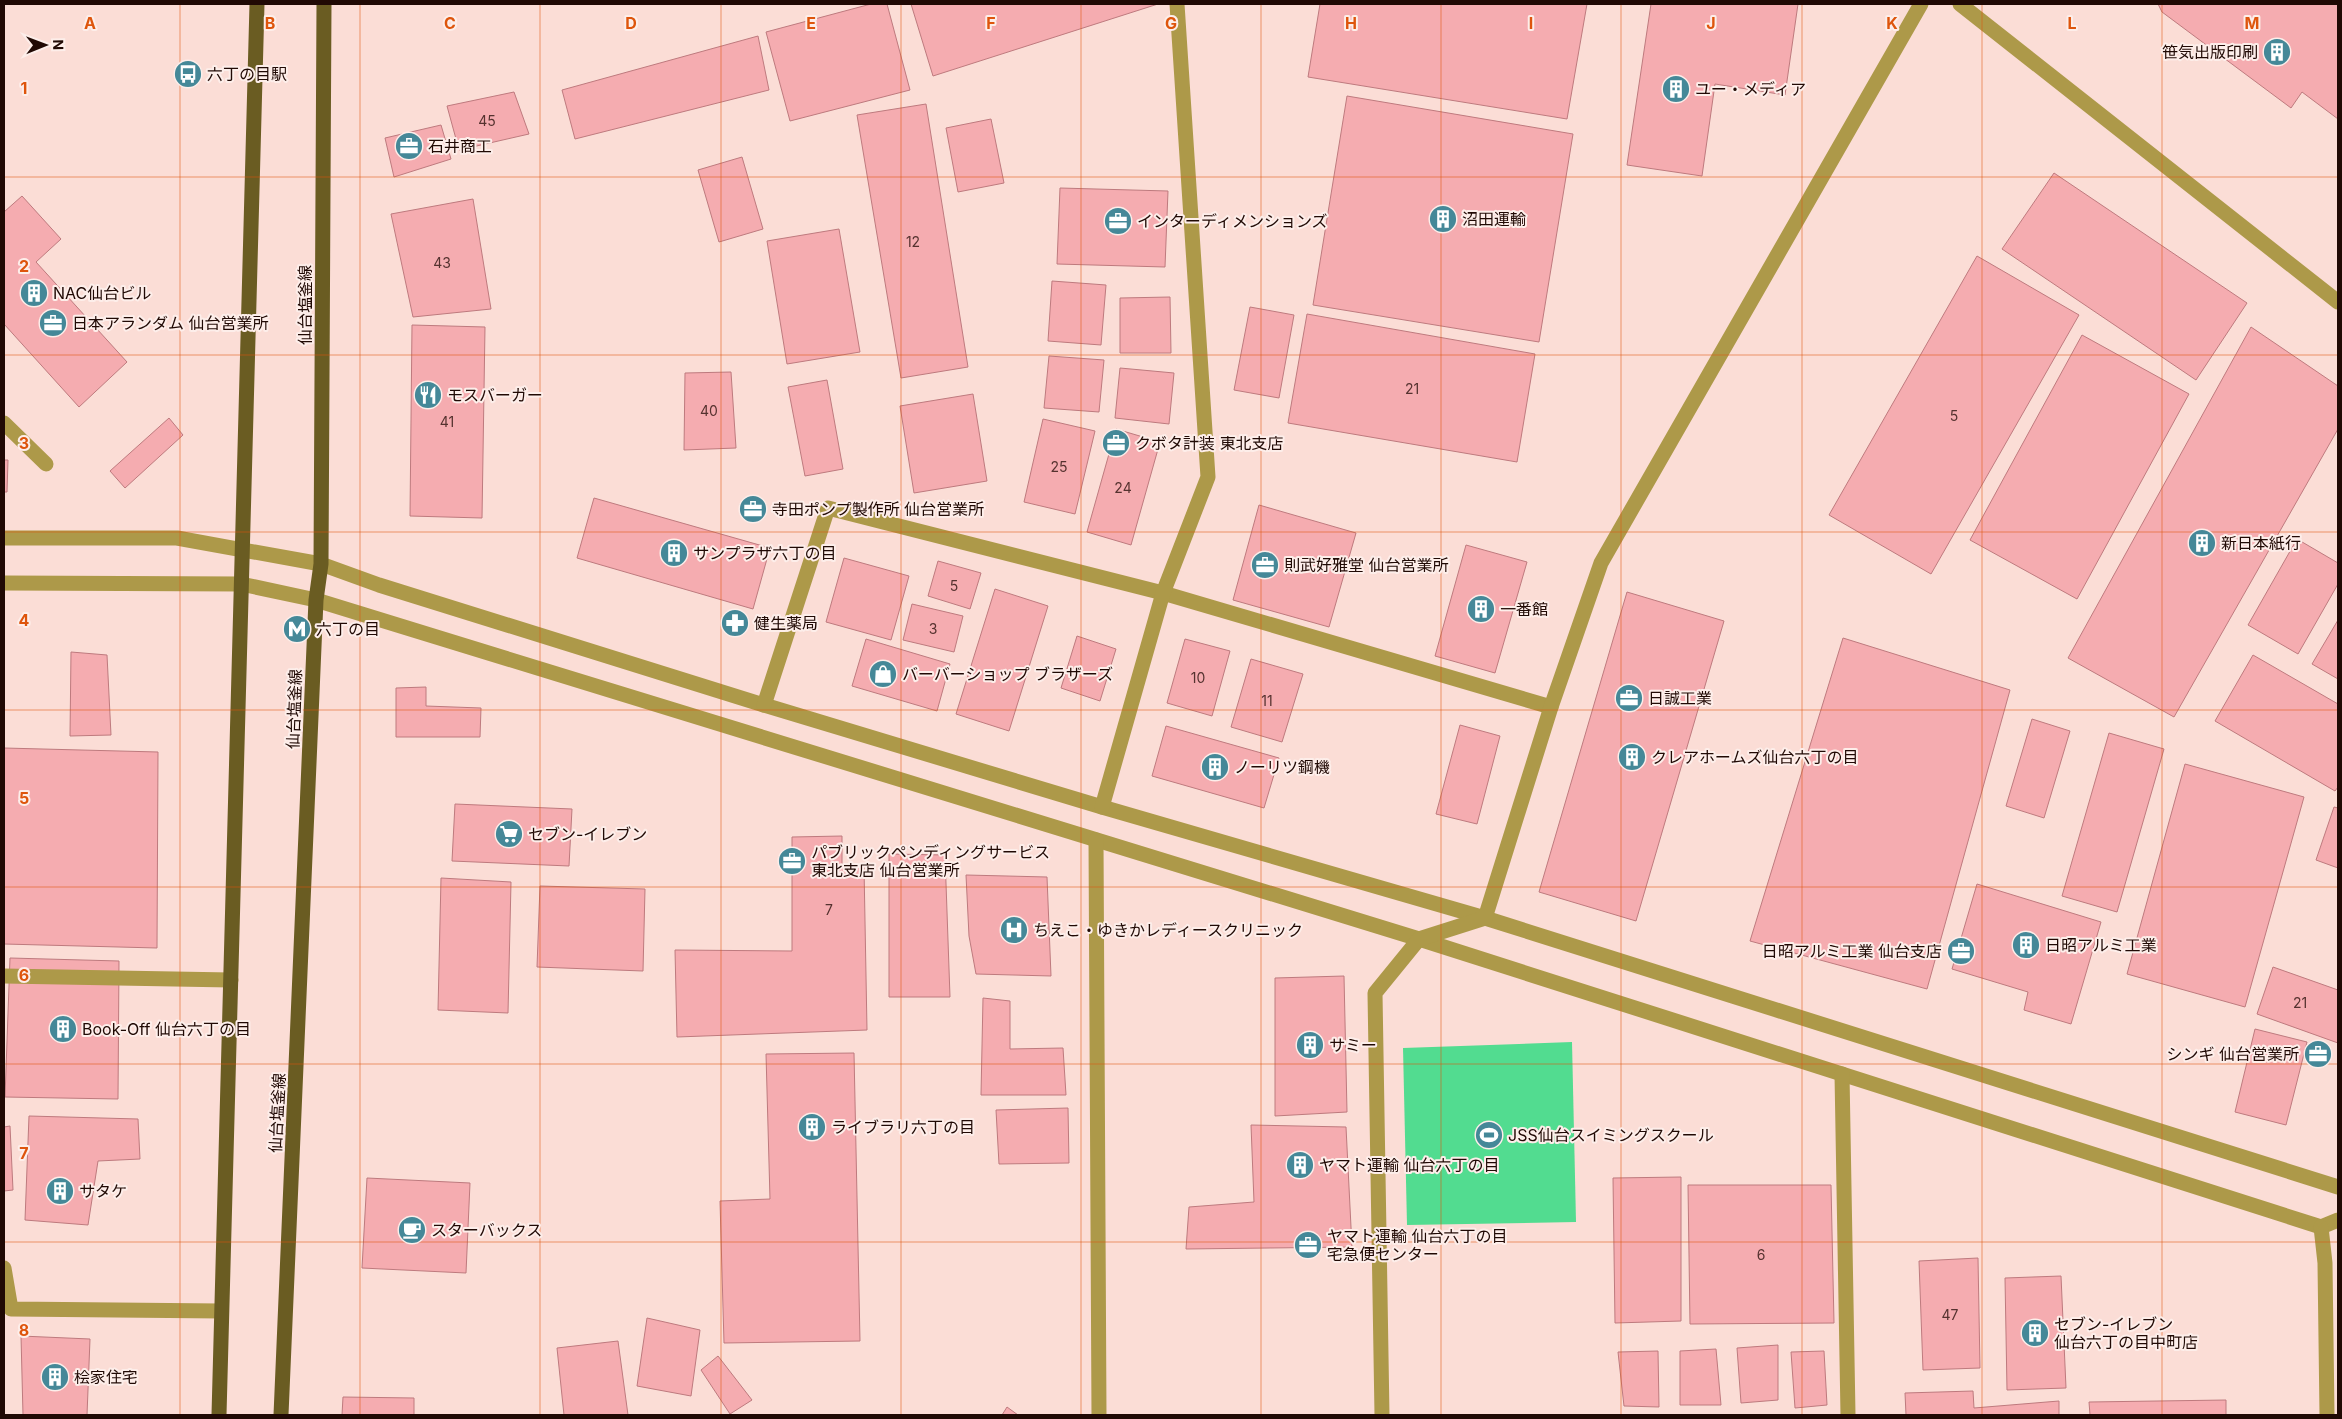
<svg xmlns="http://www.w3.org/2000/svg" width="2342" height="1419" font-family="Inter,'Noto Sans JP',sans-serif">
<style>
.green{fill:#52dc90}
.building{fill:#f5acb0;stroke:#be7a7e}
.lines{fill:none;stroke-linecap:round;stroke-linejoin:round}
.minor{stroke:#ad9949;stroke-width:15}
.major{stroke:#6a5c22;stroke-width:15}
.grid{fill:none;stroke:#de550c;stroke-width:1;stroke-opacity:0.55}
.labels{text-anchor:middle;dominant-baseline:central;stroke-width:4;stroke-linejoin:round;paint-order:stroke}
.number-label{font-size:14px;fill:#55322f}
.poi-label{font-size:16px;fill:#200904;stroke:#fdeeea;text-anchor:start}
.street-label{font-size:16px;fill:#200904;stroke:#fdeeea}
.grid-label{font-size:16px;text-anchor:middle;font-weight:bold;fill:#de550c;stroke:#fdeeea;stroke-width:4;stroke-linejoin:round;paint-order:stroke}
</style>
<rect width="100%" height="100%" fill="#fbddd6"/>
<polygon class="green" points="1572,1042 1576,1222 1407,1225 1403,1048"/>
<g class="building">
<polygon points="871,4 887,4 910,90 790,121 766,32"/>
<polygon points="911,4 1158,4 933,76"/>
<polygon points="1320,4 1587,4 1567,119 1308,77"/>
<polygon points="1651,4 1798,4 1785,95 1715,84 1702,176 1627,165"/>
<polygon points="2158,4 2338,4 2338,119 2302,92 2291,108 2162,12"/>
<polygon points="758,36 769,90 575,139 562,90"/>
<polygon points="514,92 529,134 459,150 447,106"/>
<polygon points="1347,96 1573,134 1539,342 1313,305"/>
<polygon points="926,104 968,367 901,378 857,115"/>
<polygon points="991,119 1004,183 958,192 946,128"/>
<polygon points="441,125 451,159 394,177 385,138"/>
<polygon points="742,157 763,229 719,242 698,170"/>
<polygon points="2054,173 2247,303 2196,380 2002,249"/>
<polygon points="1060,188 1168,191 1165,267 1057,264"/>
<polygon points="22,196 61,239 36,262 127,362 79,407 4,324 4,212"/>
<polygon points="473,199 491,309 413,317 391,214"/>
<polygon points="839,229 860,352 787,364 767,241"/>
<polygon points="1977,256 2079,315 1931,574 1829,515"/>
<polygon points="1052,281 1106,285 1101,345 1048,341"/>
<polygon points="1170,297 1171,353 1120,353 1120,298"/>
<polygon points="1250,307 1294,315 1279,398 1234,390"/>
<polygon points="1307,314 1535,354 1517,462 1288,423"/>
<polygon points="412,325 485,327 482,518 410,516"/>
<polygon points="2251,327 2338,386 2338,429 2174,717 2068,658"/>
<polygon points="2082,335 2189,394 2077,599 1970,540"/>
<polygon points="1049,356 1104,360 1099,412 1044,408"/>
<polygon points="1120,368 1174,373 1169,424 1115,418"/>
<polygon points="731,372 736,448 684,450 685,373"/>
<polygon points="827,380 843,469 805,476 788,387"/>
<polygon points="973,394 987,481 914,493 900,406"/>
<polygon points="169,418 183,435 125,488 110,471"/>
<polygon points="1043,419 1095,431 1075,514 1024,502"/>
<polygon points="1116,429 1160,442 1131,545 1087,532"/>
<polygon points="4,460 8,460 7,492 4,492"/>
<polygon points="594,498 770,548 753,609 577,558"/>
<polygon points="1259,505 1356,533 1329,627 1233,600"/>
<polygon points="2297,539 2338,563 2338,584 2298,654 2248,625"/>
<polygon points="1466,545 1527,562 1495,673 1435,656"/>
<polygon points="844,558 909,576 891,640 826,622"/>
<polygon points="938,561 981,573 970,609 928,596"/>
<polygon points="995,589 1048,606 1009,731 956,714"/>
<polygon points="1627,592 1724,621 1636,921 1539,892"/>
<polygon points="912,604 963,616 954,652 903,640"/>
<polygon points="2338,620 2338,679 2312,664"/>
<polygon points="1077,636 1116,649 1100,701 1061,688"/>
<polygon points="1843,638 2010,690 1927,989 1750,941"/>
<polygon points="866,639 950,664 937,711 852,686"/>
<polygon points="1185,639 1230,651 1212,716 1167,703"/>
<polygon points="71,652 107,655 111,735 70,736"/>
<polygon points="2253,655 2338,704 2338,787 2335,791 2215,721"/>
<polygon points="1251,659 1303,674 1282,742 1231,727"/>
<polygon points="426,687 426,706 481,708 480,737 396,737 396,688"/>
<polygon points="2032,719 2070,731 2044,818 2006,806"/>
<polygon points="1460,725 1500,736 1477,824 1436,814"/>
<polygon points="1166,726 1279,758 1264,808 1152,776"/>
<polygon points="2109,733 2164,749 2117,912 2062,896"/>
<polygon points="4,748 158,752 157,948 4,944"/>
<polygon points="2185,764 2304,797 2245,1007 2127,974"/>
<polygon points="455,804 572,809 569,866 452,861"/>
<polygon points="2334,807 2338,808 2338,868 2316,860"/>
<polygon points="842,836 842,866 864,867 867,1030 677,1037 675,950 792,951 792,837"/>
<polygon points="889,854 945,855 950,997 889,997"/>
<polygon points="966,875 1047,877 1051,976 976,974 969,936"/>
<polygon points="441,878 511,882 508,1013 438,1010"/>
<polygon points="1977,884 2101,922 2071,1024 2024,1010 2028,992 1952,969"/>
<polygon points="540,886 645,889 643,971 537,967"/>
<polygon points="10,958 119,961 118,1099 5,1097"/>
<polygon points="2273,967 2338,990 2338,1043 2257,1014"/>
<polygon points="1344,976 1347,1112 1275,1116 1275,978"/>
<polygon points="983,998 1010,1001 1010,1049 1063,1048 1066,1095 981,1095"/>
<polygon points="2255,1029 2307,1042 2286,1125 2235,1112"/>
<polygon points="854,1053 860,1341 724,1343 720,1201 770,1199 766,1054"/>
<polygon points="1068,1108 1069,1163 999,1164 996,1110"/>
<polygon points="29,1116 138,1119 140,1159 98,1161 88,1225 25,1220"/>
<polygon points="1251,1125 1346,1127 1352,1247 1186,1249 1189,1207 1254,1202"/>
<polygon points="10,1126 13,1190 4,1191 4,1127"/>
<polygon points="1681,1177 1681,1321 1615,1323 1613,1178"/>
<polygon points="367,1178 470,1183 466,1273 362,1268"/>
<polygon points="1688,1185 1831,1185 1834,1323 1690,1324"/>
<polygon points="1978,1258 1980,1368 1923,1370 1919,1261"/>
<polygon points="2061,1276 2066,1388 2007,1390 2005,1278"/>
<polygon points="647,1318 700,1330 691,1396 637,1386"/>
<polygon points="21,1336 90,1339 87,1415 23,1415"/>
<polygon points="618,1341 628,1415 564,1415 557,1348"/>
<polygon points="1778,1345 1778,1400 1741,1403 1737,1348"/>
<polygon points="1716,1349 1721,1405 1680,1405 1680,1351"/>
<polygon points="1658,1351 1659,1407 1624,1406 1618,1352"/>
<polygon points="1824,1351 1827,1405 1795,1408 1791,1352"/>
<polygon points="718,1356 752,1400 730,1414 701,1370"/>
<polygon points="1973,1391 1974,1408 2059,1401 2059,1415 1906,1415 1905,1393"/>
<polygon points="343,1397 414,1398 414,1415 342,1415"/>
<polygon points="2226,1400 2226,1415 2090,1415 2089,1402"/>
<polygon points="1007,1407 1018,1415 1002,1415"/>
</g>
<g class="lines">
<g class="minor">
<polyline points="1960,4 2338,302"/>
<polyline points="4,423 46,464"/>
<polyline points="4,538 177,538 321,564 379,585 764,705 1102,807 1485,918 2338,1187"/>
<polyline points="4,583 241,584 316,600 1419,939 2321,1227 2338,1220"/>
<polyline points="764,705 828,508 1163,593 1551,707"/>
<polyline points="1102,807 1163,593 1208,477 1177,4"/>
<polyline points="1096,840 1099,1415"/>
<polyline points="4,976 231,980"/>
<polyline points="1842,1074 1848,1415"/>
<polyline points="2321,1227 2325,1263 2327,1415"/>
<polyline points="4,1268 11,1309 221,1311"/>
<polyline points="1382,1415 1375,993 1419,939 1485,918 1551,707 1601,563 1921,4"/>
</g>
<g class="major">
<polyline points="219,1415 257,4"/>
<polyline points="281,1415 316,600 321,564 324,4"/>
</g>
</g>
<path class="grid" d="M180,4V1415M360,4V1415M540,4V1415M721,4V1415M901,4V1415M1081,4V1415M1261,4V1415M1441,4V1415M1621,4V1415M1802,4V1415M1982,4V1415M2162,4V1415M4,177H2338M4,355H2338M4,532H2338M4,710H2338M4,887H2338M4,1064H2338M4,1242H2338"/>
<defs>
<symbol id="building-disc" viewBox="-11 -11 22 22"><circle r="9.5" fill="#458898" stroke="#fdeeea"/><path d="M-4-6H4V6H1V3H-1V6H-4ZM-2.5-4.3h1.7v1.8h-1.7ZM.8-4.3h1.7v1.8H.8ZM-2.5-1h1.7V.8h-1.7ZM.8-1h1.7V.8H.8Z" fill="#fff"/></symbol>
<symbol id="bus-disc" viewBox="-11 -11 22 22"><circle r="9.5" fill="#458898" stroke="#fdeeea"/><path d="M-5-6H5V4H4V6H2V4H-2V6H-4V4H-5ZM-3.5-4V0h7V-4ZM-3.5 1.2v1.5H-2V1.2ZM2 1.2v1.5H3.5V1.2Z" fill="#fff"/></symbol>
<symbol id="office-disc" viewBox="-11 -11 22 22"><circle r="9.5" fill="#458898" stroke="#fdeeea"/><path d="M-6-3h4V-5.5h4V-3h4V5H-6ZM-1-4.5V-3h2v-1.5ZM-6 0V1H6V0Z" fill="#fff"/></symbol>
<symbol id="restaurant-disc" viewBox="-11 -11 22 22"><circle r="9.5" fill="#458898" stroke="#fdeeea"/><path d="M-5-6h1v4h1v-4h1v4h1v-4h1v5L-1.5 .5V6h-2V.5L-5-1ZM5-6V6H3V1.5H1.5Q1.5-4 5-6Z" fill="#fff"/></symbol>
<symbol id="pharmacy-disc" viewBox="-11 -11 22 22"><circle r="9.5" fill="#458898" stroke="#fdeeea"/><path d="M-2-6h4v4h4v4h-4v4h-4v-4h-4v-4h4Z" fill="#fff"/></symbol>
<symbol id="metro-disc" viewBox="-11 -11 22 22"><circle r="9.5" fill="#458898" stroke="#fdeeea"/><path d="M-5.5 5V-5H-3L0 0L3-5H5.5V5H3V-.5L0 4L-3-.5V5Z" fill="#fff"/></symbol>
<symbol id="shop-disc" viewBox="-11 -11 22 22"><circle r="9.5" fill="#458898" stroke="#fdeeea"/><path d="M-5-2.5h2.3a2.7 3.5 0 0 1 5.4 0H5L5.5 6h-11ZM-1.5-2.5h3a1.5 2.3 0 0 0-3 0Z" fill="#fff"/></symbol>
<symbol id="supermarket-disc" viewBox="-11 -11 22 22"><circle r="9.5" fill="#458898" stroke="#fdeeea"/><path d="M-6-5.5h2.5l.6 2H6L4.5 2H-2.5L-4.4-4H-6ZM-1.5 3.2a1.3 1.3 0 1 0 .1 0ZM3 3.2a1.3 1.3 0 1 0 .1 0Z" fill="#fff"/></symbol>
<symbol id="hospital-disc" viewBox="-11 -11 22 22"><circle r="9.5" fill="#458898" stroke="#fdeeea"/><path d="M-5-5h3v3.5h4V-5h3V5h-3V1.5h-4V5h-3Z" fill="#fff"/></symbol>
<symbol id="stadium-disc" viewBox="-11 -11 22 22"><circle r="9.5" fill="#458898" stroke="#fdeeea"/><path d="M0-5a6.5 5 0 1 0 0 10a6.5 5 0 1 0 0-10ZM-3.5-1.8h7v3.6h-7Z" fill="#fff"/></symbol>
<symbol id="cafe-disc" viewBox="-11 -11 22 22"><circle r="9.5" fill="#458898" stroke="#fdeeea"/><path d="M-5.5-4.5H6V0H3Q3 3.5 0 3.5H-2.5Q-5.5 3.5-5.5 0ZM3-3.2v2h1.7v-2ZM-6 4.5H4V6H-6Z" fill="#fff"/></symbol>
</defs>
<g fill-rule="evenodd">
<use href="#building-disc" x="2261" y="36" width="32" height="32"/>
<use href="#bus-disc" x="172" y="58" width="32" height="32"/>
<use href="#building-disc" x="1660" y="73" width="32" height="32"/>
<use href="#office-disc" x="393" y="130" width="32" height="32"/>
<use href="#building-disc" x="1427" y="203" width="32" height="32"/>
<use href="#office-disc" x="1102" y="205" width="32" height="32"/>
<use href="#building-disc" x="18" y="277" width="32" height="32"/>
<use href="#office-disc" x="37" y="307" width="32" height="32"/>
<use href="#restaurant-disc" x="412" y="379" width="32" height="32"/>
<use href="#office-disc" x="1100" y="427" width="32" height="32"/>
<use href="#office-disc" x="737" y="493" width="32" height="32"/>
<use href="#building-disc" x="2186" y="527" width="32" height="32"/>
<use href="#building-disc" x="658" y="537" width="32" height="32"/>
<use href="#office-disc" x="1249" y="549" width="32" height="32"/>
<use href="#building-disc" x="1465" y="593" width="32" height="32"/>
<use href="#pharmacy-disc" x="719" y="607" width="32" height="32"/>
<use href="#metro-disc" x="281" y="613" width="32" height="32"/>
<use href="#shop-disc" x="867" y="658" width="32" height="32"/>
<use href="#office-disc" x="1613" y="682" width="32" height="32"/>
<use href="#building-disc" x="1616" y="741" width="32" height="32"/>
<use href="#building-disc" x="1199" y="751" width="32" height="32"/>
<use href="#supermarket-disc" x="493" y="818" width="32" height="32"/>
<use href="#office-disc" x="776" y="845" width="32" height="32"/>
<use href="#hospital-disc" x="998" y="914" width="32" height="32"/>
<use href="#building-disc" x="2010" y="929" width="32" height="32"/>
<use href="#office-disc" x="1945" y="935" width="32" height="32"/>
<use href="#building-disc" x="47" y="1013" width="32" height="32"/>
<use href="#building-disc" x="1294" y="1029" width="32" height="32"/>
<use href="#office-disc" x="2302" y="1038" width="32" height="32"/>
<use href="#building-disc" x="796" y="1111" width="32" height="32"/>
<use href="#stadium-disc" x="1473" y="1119" width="32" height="32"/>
<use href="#building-disc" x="1284" y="1149" width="32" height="32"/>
<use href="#building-disc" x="44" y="1175" width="32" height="32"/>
<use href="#cafe-disc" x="396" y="1214" width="32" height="32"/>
<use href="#office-disc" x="1292" y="1229" width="32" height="32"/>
<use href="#building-disc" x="2019" y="1317" width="32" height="32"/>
<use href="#building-disc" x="39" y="1361" width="32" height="32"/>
</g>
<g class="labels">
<g class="number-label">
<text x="487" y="120">45</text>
<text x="913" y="241">12</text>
<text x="442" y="262">43</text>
<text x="1412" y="388">21</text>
<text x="709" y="410">40</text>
<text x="1954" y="415">5</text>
<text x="447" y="421">41</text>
<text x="1059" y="466">25</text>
<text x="1123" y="487">24</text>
<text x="954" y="585">5</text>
<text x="933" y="628">3</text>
<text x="1198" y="677">10</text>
<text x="1267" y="700">11</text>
<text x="829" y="909">7</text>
<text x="2300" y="1002">21</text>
<text x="1761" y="1254">6</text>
<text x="1950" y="1314">47</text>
</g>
<g class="poi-label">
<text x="2258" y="52" text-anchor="end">笹気出版印刷</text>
<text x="207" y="74">六丁の目駅</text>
<text x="1695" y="89">ユー・メディア</text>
<text x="428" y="146">石井商工</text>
<text x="1462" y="219">沼田運輸</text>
<text x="1137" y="221">インターディメンションズ</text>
<text x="53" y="293">NAC仙台ビル</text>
<text x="72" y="323">日本アランダム 仙台営業所</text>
<text x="447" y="395">モスバーガー</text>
<text x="1135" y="443">クボタ計装 東北支店</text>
<text x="772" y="509">寺田ポンプ製作所 仙台営業所</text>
<text x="2221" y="543">新日本紙行</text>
<text x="693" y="553">サンプラザ六丁の目</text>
<text x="1284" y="565">則武好雅堂 仙台営業所</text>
<text x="1500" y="609">一番館</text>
<text x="754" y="623">健生薬局</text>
<text x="316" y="629">六丁の目</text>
<text x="902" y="674">バーバーショップ ブラザーズ</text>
<text x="1648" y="698">日誠工業</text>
<text x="1651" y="757">クレアホームズ仙台六丁の目</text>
<text x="1234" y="767">ノーリツ鋼機</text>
<text x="528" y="834">セブン-イレブン</text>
<text x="811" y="852">パブリックペンディングサービス<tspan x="811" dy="18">東北支店 仙台営業所</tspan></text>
<text x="1033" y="930">ちえこ・ゆきかレディースクリニック</text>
<text x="2045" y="945">日昭アルミ工業</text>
<text x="1942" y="951" text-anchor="end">日昭アルミ工業 仙台支店</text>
<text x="82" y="1029">Book-Off 仙台六丁の目</text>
<text x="1329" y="1045">サミー</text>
<text x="2299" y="1054" text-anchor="end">シンギ 仙台営業所</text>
<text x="831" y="1127">ライブラリ六丁の目</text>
<text x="1508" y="1135">JSS仙台スイミングスクール</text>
<text x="1319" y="1165">ヤマト運輸 仙台六丁の目</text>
<text x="79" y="1191">サタケ</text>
<text x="431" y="1230">スターバックス</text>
<text x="1327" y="1236">ヤマト運輸 仙台六丁の目<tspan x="1327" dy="18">宅急便センター</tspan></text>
<text x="2054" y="1324">セブン-イレブン<tspan x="2054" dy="18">仙台六丁の目中町店</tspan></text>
<text x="74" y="1377">桧家住宅</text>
</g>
<g class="street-label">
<text transform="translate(305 305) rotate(-90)">仙台塩釜線</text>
<text transform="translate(294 709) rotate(-88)">仙台塩釜線</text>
<text transform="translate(277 1113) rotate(-87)">仙台塩釜線</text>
</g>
</g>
<g class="grid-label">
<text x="90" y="29">A</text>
<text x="270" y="29">B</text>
<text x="450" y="29">C</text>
<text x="631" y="29">D</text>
<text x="811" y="29">E</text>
<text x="991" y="29">F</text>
<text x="1171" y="29">G</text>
<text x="1351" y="29">H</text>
<text x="1531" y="29">I</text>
<text x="1711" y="29">J</text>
<text x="1892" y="29">K</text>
<text x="2072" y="29">L</text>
<text x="2252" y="29">M</text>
<text x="24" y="94">1</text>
<text x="24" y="272">2</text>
<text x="24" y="449">3</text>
<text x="24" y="626">4</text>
<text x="24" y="804">5</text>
<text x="24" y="981">6</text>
<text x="24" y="1159">7</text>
<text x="24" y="1336">8</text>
</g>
<rect width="2342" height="1419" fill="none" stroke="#200904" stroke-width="10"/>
<g transform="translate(45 45) rotate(89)" stroke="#fdeeea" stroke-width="4" paint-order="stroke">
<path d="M0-4L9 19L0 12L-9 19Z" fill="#200904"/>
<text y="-8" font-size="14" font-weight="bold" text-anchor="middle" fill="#200904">N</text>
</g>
</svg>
